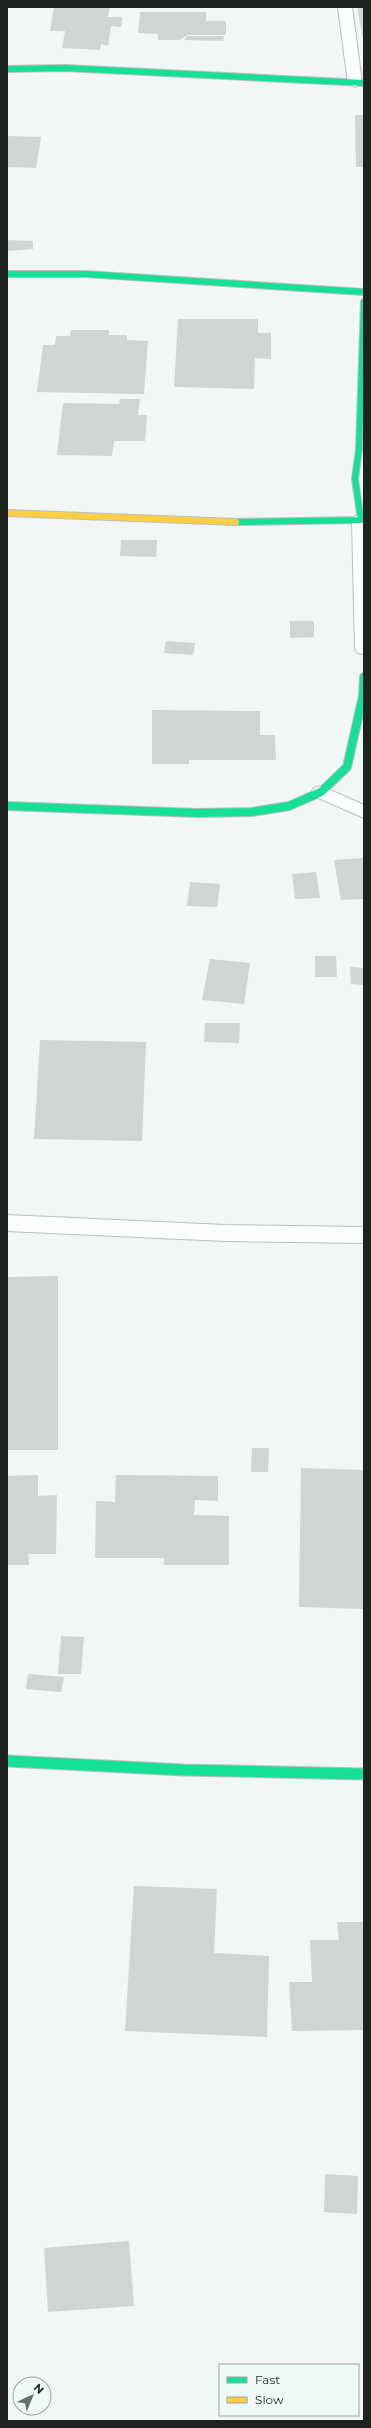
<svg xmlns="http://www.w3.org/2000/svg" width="371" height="2428" font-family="Montserrat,sans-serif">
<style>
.building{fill:#d0d4d2}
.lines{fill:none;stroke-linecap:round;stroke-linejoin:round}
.street-casing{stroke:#babebe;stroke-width:2}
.fast-far2-casing{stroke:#babebe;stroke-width:8}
.fast-far1-casing{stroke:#babebe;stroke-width:10}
.fast-casing{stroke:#babebe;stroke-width:13}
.slow-casing{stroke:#babebe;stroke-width:8}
.street{fill:#fdfefe;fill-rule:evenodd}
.fast-far2{stroke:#16e098;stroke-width:6}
.fast-far1{stroke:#16e098;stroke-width:8}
.fast{stroke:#16e098;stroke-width:11}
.slow{stroke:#ffcf43;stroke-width:6}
</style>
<rect width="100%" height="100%" fill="#f1f7f6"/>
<g class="building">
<polygon points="54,7 110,7 108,17 122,17 121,27 111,26 108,46 101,44 100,50 62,48 65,31 50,31"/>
<polygon points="357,7 364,7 364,39 363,39"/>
<polygon points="140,12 206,12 206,21 226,21 226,35 187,35 180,40 158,40 158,34 138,33"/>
<polygon points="187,36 224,36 223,41 184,40"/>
<polygon points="355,115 364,115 364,167 356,167"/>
<polygon points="7,136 41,137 36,168 7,167"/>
<polygon points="7,240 33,241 33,249 7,251"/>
<polygon points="178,319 258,319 258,333 271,333 271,359 255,358 254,389 174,387"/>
<polygon points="71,330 109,330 109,335 127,335 127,340 148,341 144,394 37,392 43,345 55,345 56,336 70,336"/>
<polygon points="120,399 140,399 138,415 147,415 145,441 114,441 112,456 57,455 63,403 119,404"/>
<polygon points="121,540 157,540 156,557 120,556"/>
<polygon points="290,621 314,621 314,637 290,638"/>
<polygon points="166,641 195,643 193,655 164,653"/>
<polygon points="152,710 260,711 260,735 275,735 276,760 189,760 189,764 152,764"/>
<polygon points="364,858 364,899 341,900 334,860"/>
<polygon points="316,872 320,898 295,899 292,874"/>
<polygon points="190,882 220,884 217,907 187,906"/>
<polygon points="315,956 336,956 337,977 315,977"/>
<polygon points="210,959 250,963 244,1004 202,1000"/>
<polygon points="350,967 364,968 364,985 351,984"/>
<polygon points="205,1023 240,1023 239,1043 204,1042"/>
<polygon points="40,1040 146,1042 142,1141 34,1139"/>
<polygon points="58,1276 58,1450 7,1450 7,1277"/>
<polygon points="252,1448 269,1448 268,1472 251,1472"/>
<polygon points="301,1468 364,1470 364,1609 299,1607"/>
<polygon points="38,1475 38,1496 57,1495 56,1554 28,1554 29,1565 7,1565 7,1476"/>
<polygon points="116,1475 218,1476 218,1501 195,1500 194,1515 229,1516 229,1565 164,1565 164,1558 95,1558 96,1501 115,1502"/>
<polygon points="61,1636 84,1637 81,1674 58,1674"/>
<polygon points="28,1674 64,1677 61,1692 26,1689"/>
<polygon points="134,1886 217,1889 214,1953 269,1956 267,2037 125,2031"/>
<polygon points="337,1922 364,1922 364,2030 292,2031 289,1982 312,1982 310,1940 339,1940"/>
<polygon points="325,2174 358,2176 357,2214 324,2212"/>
<polygon points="129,2241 134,2306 48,2312 44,2248"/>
</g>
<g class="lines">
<defs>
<g id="street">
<polygon points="338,7 352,7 362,83 355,87 348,83"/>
<polygon points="361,515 364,516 364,654 358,653 355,649 352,520 355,516"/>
<polygon points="321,786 364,805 364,818 314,796 311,792 314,788"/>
<polygon points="7,1215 225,1225 364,1227 364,1243 225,1241 7,1231"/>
</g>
<g id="fast-far2">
<polyline points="7,69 65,68 364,83"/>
<polyline points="7,274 85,274 364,292"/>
<polyline points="236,522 361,520 355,479 359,449 364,302"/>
</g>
<polyline id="fast-far1" points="7,806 198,813 252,812 289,806 321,792 347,767 363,696 364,677"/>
<polyline id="fast" points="7,1761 183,1770 364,1774"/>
<polyline id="slow" points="7,513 236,522"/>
</defs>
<use href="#street" class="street-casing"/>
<use href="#fast-far2" class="fast-far2-casing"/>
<use href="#fast-far1" class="fast-far1-casing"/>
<use href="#fast" class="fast-casing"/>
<use href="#slow" class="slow-casing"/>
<use href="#street" class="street"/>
<use href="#fast-far2" class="fast-far2"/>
<use href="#fast-far1" class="fast-far1"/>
<use href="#fast" class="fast"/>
<use href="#slow" class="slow"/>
</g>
<rect width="371" height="2428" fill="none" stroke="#1e2221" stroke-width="16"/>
<rect x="219" y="2364" width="140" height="52" fill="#eefaf8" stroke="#9ba4a2"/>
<rect x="227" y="2377" width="20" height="6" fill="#16e098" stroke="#9ba4a2"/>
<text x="255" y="2384" font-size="12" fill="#1e2221">Fast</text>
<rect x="227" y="2397" width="20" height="6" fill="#ffcf43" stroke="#9ba4a2"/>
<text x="255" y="2404" font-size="12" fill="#1e2221">Slow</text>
<g transform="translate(32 2396) rotate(44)"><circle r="19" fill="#eefaf8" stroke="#9ba4a2"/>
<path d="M0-3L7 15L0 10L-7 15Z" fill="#686d6c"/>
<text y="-6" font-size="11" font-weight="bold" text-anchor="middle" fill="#1e2221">N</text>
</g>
</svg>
